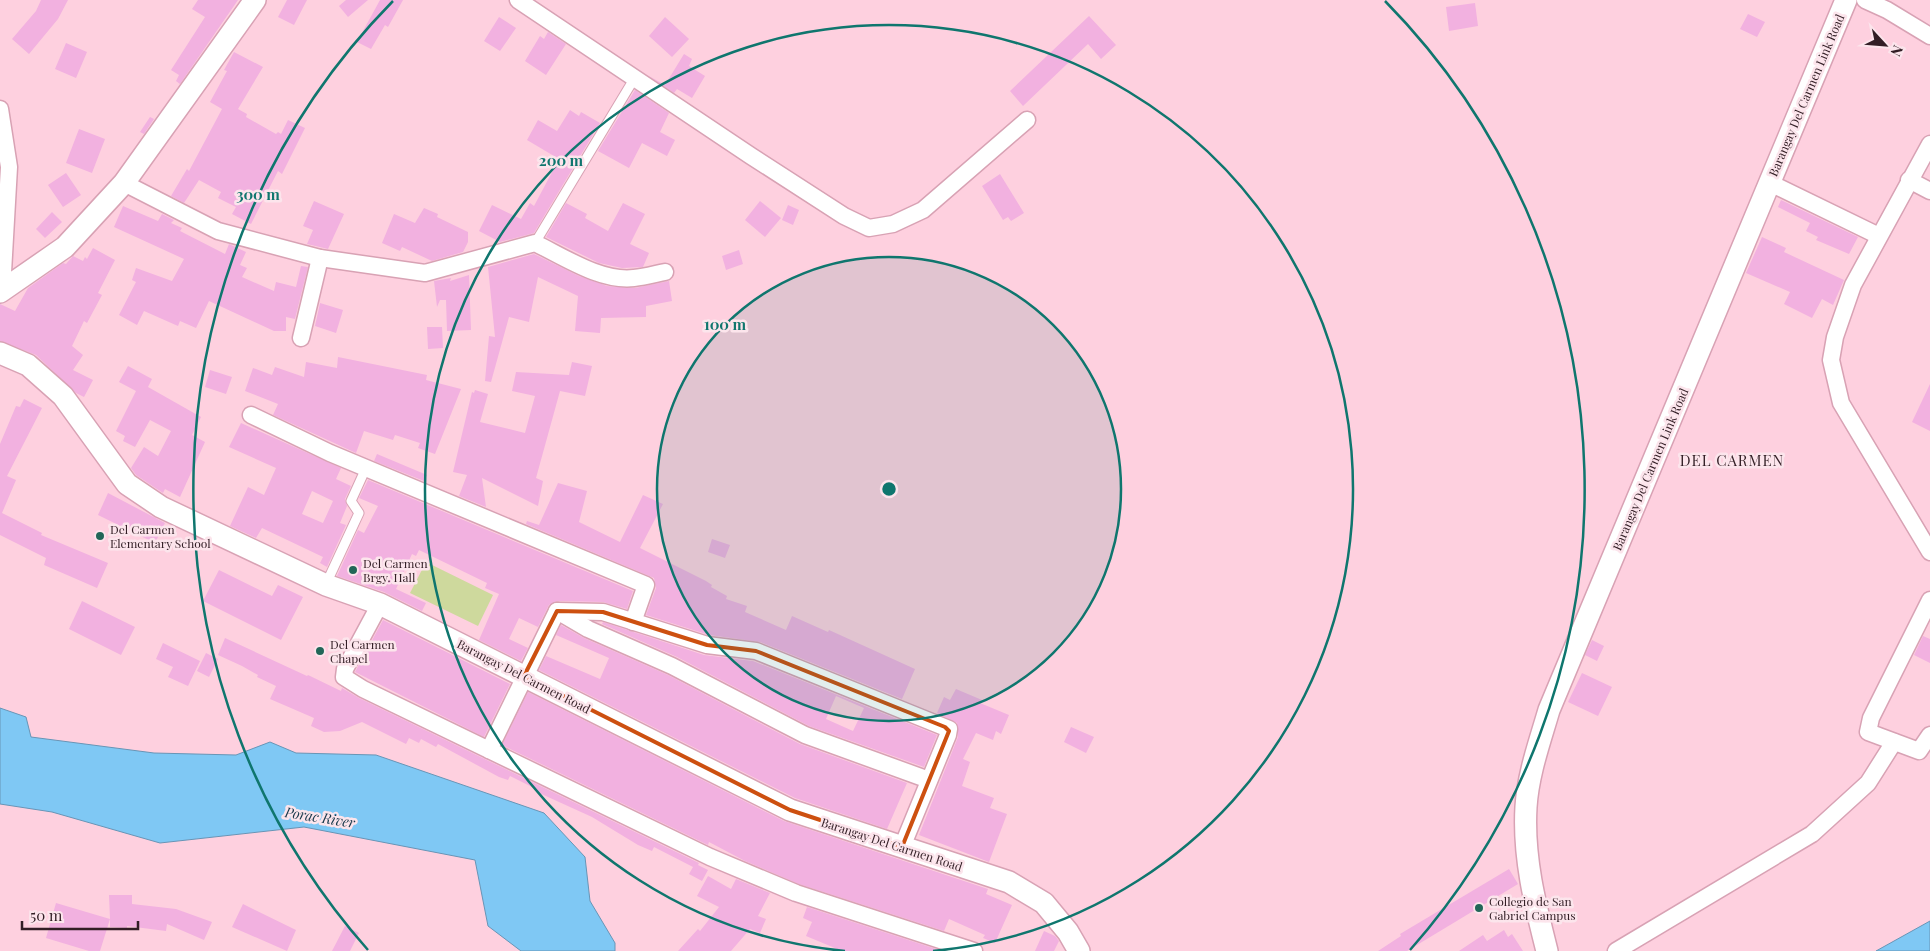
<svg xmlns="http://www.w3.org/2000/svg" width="1930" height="951" font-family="'Playfair Display',serif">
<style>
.green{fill:#ced99d}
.water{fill:#7fc8f4;stroke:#6895b6}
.building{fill:#f2b1e0;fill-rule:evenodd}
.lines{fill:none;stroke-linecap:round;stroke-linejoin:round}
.service-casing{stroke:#d8a2b4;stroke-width:11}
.minor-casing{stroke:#d8a2b4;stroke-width:19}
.tertiary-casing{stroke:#d8a2b4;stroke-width:24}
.service{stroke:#fff;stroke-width:9}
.minor{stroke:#fff;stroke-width:16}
.tertiary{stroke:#fff;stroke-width:21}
.marked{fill:none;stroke:#cd5010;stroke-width:4;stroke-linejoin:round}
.ring{fill:none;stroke:#0f766e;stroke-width:2.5}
.poi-dot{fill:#226658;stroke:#fce5ec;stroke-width:2}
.labels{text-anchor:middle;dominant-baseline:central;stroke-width:5;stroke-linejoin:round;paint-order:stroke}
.street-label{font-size:12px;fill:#321e25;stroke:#fce5ec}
.poi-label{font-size:12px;fill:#321e25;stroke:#fce5ec;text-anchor:start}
.water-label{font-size:14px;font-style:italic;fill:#16374a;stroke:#fce5ec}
.quarter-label{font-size:15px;letter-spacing:1px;fill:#321e25;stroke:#fce5ec}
.centre{fill:#0f766e;stroke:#fce5ec;stroke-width:2.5}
.ring-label{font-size:15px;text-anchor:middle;font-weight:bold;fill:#0f766e;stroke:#fce5ec;stroke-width:5;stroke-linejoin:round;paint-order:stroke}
</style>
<rect width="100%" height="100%" fill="#fed0df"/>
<polygon class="green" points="426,562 493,595 478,626 410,593"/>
<g class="water">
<polygon points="0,708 26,717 31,737 154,753 236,755 270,742 296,753 376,755 544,813 585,857 590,901 615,943 615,951 521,951 488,926 475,860 304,827 160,843 52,812 0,804"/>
<polygon points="1930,921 1930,951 1876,951"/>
</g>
<g class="building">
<polygon points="41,0 68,0 58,19 29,54 12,39 36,11"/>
<polygon points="198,0 238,0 180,84 176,81 179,75 171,70 205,17 192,9"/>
<polygon points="287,0 307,0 294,25 278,17"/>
<polygon points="346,0 368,0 348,17 339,6"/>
<polygon points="380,0 403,0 388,27 385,25 371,49 357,42"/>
<polygon points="1475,3 1478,26 1449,31 1446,7"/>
<polygon points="1748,14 1765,22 1757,37 1740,29"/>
<polygon points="1089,16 1116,45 1101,59 1088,44 1023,106 1010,91"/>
<polygon points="499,17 516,28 500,51 484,41"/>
<polygon points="665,17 689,39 672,57 649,36"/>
<polygon points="548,32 566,44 546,75 525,61 540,36 544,39"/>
<polygon points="66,43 87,52 76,78 55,69"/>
<polygon points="234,52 263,67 238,109 247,114 246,117 276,134 278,132 281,134 288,120 305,128 282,174 278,171 251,224 232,214 236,207 218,198 221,192 199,180 184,203 171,196 187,169 189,171 222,109 210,102 227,71 224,70"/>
<polygon points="684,54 692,59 689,66 705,76 692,98 677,89 674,93 647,75 665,85"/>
<polygon points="635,90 669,113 660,132 675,140 667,156 642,143 629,168 598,151"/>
<polygon points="570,110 579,116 581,112 600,123 534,233 500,242 479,231 492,205 521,219 530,203 534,206 559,159 527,140 538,120 557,131"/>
<polygon points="150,117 154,119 144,134 140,132"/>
<polygon points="79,129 105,139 92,173 66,163"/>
<polygon points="66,173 81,195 63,207 48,185"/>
<polygon points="1000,174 1024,213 1011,221 1008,217 1003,220 982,186"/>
<polygon points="1781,200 1858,237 1849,254 1816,240 1818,237 1806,231 1810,223 1778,207"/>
<polygon points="314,201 344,214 328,249 307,244 313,230 303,226"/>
<polygon points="760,201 781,218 765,237 745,220"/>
<polygon points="566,203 587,214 585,218 608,231 623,203 645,214 630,244 649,253 643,267 622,268 599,263 546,237"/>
<polygon points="788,205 799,210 793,225 782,220"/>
<polygon points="123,206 158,221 162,214 174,220 171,223 182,228 180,231 225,254 229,244 246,252 240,265 247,268 242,277 274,291 276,282 296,287 301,266 308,267 295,319 286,317 286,331 274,331 209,301 196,328 180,321 178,326 144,311 137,325 119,315 136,282 132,280 136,268 172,281 184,259 114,227"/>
<polygon points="424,208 438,214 437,217 468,232 468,242 463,252 432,261 402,247 400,251 382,243 394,214 415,223"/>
<polygon points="52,212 62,222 45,238 36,229"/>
<polygon points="1762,237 1786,248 1784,252 1844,280 1833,305 1822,299 1812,318 1784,304 1790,292 1746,273"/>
<polygon points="93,248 115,260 98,293 102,295 87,323 84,321 72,346 83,355 73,370 93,380 84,397 76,393 36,355 0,341 0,304 15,311 28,288 63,263 66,264 73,256 83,261 85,257 87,259"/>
<polygon points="739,250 743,264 726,270 722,256"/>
<polygon points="534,254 579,276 607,286 635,288 669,281 672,301 646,306 646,317 601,318 600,333 575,331 578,296 538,277 529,322 509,317 491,382 485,381 489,336 495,337 488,267"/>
<polygon points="469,275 471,330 447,331 446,300 440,300 437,307 434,281 451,278 450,281"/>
<polygon points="320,303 343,310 336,333 315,326"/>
<polygon points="427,327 442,327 443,348 428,349"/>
<polygon points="338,357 427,375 426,380 461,389 435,454 418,448 420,443 395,435 393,440 364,431 356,453 273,415 278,404 245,391 253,368 272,375 275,367 304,377 306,362 337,368"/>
<polygon points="572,362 592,366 585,396 560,391 536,478 543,481 538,506 482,478 486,507 459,496 467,475 453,472 472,392 474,393 475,390 488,394 480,422 525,433 535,396 512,391 516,372 569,375"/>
<polygon points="128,366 152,379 148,387 201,417 192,435 205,442 180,497 165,489 163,493 136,475 131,468 144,447 158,456 171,431 150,420 135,447 123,441 125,436 116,431 136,391 119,382"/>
<polygon points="210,370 232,377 226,394 205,387"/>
<polygon points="1930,384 1930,431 1912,422"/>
<polygon points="24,399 42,408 7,476 16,480 2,513 42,533 41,535 108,563 97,588 44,565 46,558 0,535 0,444 16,406 20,407"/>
<path d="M241,423L341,468L336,479L351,486L345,499L347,506L340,523L346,525L327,567L320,563L323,557L262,528L256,538L230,526L248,487L264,495L276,468L229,447ZM312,491L333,501L323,523L302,514Z"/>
<polygon points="377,454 427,475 424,481 374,461"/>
<polygon points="368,480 633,591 627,609 603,602 557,601 549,605 538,627 519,618 509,639 528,648 521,661 479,640 499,594 485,588 487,583 419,550 416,556 412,554 396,589 426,603 422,611 384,592 337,576 358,530 364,533 378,506 359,498"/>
<polygon points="558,483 587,491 579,522 620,542 643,495 663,504 640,548 706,581 712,585 711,587 727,596 726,599 747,606 745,612 786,630 792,616 828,632 829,630 915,669 902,699 760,642 709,635 646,615 656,588 654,578 526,524 527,521 539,525"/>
<polygon points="108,493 165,523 155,543 98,515"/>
<polygon points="712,539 730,545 725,558 708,552"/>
<polygon points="219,570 272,596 278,585 303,597 281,640 203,601"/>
<polygon points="82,601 135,627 121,655 69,629"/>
<polygon points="383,620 510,684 484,737 355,672"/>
<path d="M603,622L704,655L753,661L937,735L924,767L809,726L677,657L602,624ZM836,696L864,708L853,731L826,719Z"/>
<polygon points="561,625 584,638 668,675 800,744 907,783 887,829 795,798 539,670 546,656 600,679 609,658 556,635"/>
<polygon points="1923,636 1930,639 1930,663 1914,655"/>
<polygon points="225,638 307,676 308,675 341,691 342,688 359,698 699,863 698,865 708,870 702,881 689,874 693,867 654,847 652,851 638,845 592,817 537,792 538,790 510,776 508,780 499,777 438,744 436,747 421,739 419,743 409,738 406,744 362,722 340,731 324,732 311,726 314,718 270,699 276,686 257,677 258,675 242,666 218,655"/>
<polygon points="1592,640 1604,646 1597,661 1585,655"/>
<polygon points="163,643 200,661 188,686 168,677 173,667 156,659"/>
<polygon points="206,653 218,659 209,677 197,671"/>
<polygon points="1582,673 1612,687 1598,716 1568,702"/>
<polygon points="956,689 982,700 980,703 1009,715 1001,734 996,731 993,740 976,733 963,759 970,762 962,786 994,798 990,808 1007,814 989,862 919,835 958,737 957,723 937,713 944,697 950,700"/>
<polygon points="528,692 784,821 988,889 986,894 1012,905 995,943 983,938 985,935 949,919 944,931 799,884 745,861 709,842 708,845 502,745"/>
<polygon points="1071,727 1094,737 1086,753 1064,742"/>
<polygon points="1509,869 1518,884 1407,951 1378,951 1401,936 1400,934"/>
<polygon points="708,876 731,889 736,879 770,893 758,916 766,919 760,933 750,929 731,951 678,951 698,929 700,931 719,907 697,896"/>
<polygon points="109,895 132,895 132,904 176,909 212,922 204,940 167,924 166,931 127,926 127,928 110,927 110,919 100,951 89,951 46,938 56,903 110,919"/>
<polygon points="243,904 296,930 287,951 232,927"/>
<polygon points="807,907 936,949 936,951 842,951 806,936 812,922 803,918"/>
<polygon points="345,926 359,933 350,951 332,951"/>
<polygon points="1504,930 1508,937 1512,934 1523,951 1459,951 1483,935 1487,941"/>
<polygon points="1044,931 1055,936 1059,941 1054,951 1035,951"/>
</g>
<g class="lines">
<defs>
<g id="service">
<polyline points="535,243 634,79"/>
<polyline points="326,584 359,513 351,501 366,468"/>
</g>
<g id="minor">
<polyline points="518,0 751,156 844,216 869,228 893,224 923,210 1027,120"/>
<polyline points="1865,0 1887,10 1930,36"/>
<polyline points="0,109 9,167 2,290"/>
<polyline points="1930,144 1853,285 1835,337 1831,360 1841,403 1930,552"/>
<polyline points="1909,180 1930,191"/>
<path d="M124,183L218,231L320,258L425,273L535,243C564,257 601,282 634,278C645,277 655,274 665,272"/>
<polyline points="1770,183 1879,236"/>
<polyline points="301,338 320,258"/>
<polyline points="251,415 330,453 646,585 633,622"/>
<polyline points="1930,600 1871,718 1868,732 1919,751 1930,735"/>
<polyline points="380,604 345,669 344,677 363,689 710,857 796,893 974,951"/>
<polyline points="557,611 603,612 707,645 756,651 949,729 948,735 902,847"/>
<polyline points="559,612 588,629 672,666 805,735 929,780"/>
<polyline points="489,750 557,611"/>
<polyline points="1616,951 1812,834 1868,783 1894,742"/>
</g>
<g id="tertiary">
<polyline points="0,292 65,247 124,183 255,0"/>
<polyline points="0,353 28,365 63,396 127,484 161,507 326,585 380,604 790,810 1009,882 1044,903 1068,932 1079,951"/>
<path d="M1547,951C1535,904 1523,857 1526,807C1528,774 1540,741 1549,710L1846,0"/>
</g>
</defs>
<use href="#service" class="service-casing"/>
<use href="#minor" class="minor-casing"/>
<use href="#tertiary" class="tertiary-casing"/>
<use href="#service" class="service"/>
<use href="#minor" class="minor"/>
<use href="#tertiary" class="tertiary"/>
</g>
<path class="marked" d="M557,611L603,612L707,645L756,651L945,727L949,731L902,847L790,810L524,676Z"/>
<circle cx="889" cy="489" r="232" fill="#0f766e" fill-opacity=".12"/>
<g class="ring">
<circle cx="889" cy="489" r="232"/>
<path d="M845 951A464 464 0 1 1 933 951"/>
<path d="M368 950A696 696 0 0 1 393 1M1385 1A696 696 0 0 1 1410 950"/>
</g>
<g class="poi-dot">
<circle cx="100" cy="536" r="5"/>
<circle cx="353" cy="570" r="5"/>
<circle cx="320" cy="651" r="5"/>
<circle cx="1479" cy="908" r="5"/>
</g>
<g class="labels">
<g class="street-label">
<text transform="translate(1806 95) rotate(-67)">Barangay Del Carmen Link Road</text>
<text transform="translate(1650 469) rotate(-67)">Barangay Del Carmen Link Road</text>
<text transform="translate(524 676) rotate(27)">Barangay Del Carmen Road</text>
<text transform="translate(892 844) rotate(18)">Barangay Del Carmen Road</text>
</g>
<g class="poi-label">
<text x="110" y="529">Del Carmen<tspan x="110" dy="14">Elementary School</tspan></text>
<text x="363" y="563">Del Carmen<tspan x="363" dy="14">Brgy. Hall</tspan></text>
<text x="330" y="644">Del Carmen<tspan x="330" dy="14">Chapel</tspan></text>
<text x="1489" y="901">Collegio de San<tspan x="1489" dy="14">Gabriel Campus</tspan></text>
</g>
<g class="water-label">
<text transform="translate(320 817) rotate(9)">Porac River</text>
</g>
<g class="quarter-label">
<text x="1732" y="460">DEL CARMEN</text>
</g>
</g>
<circle cx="889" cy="489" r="8" class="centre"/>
<g class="ring-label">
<text x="561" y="166">200 m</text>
<text x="258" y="200">300 m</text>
<text x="725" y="330">100 m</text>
</g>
<g transform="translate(1885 45) rotate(116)" stroke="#fce5ec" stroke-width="4" paint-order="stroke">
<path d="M0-4L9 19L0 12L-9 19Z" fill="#321e25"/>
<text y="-8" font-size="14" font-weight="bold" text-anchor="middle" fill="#321e25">N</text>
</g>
<path d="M22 921v8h116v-8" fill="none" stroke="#321e25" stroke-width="2.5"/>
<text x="30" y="921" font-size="15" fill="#321e25" stroke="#fce5ec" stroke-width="4" paint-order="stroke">50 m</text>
</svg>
